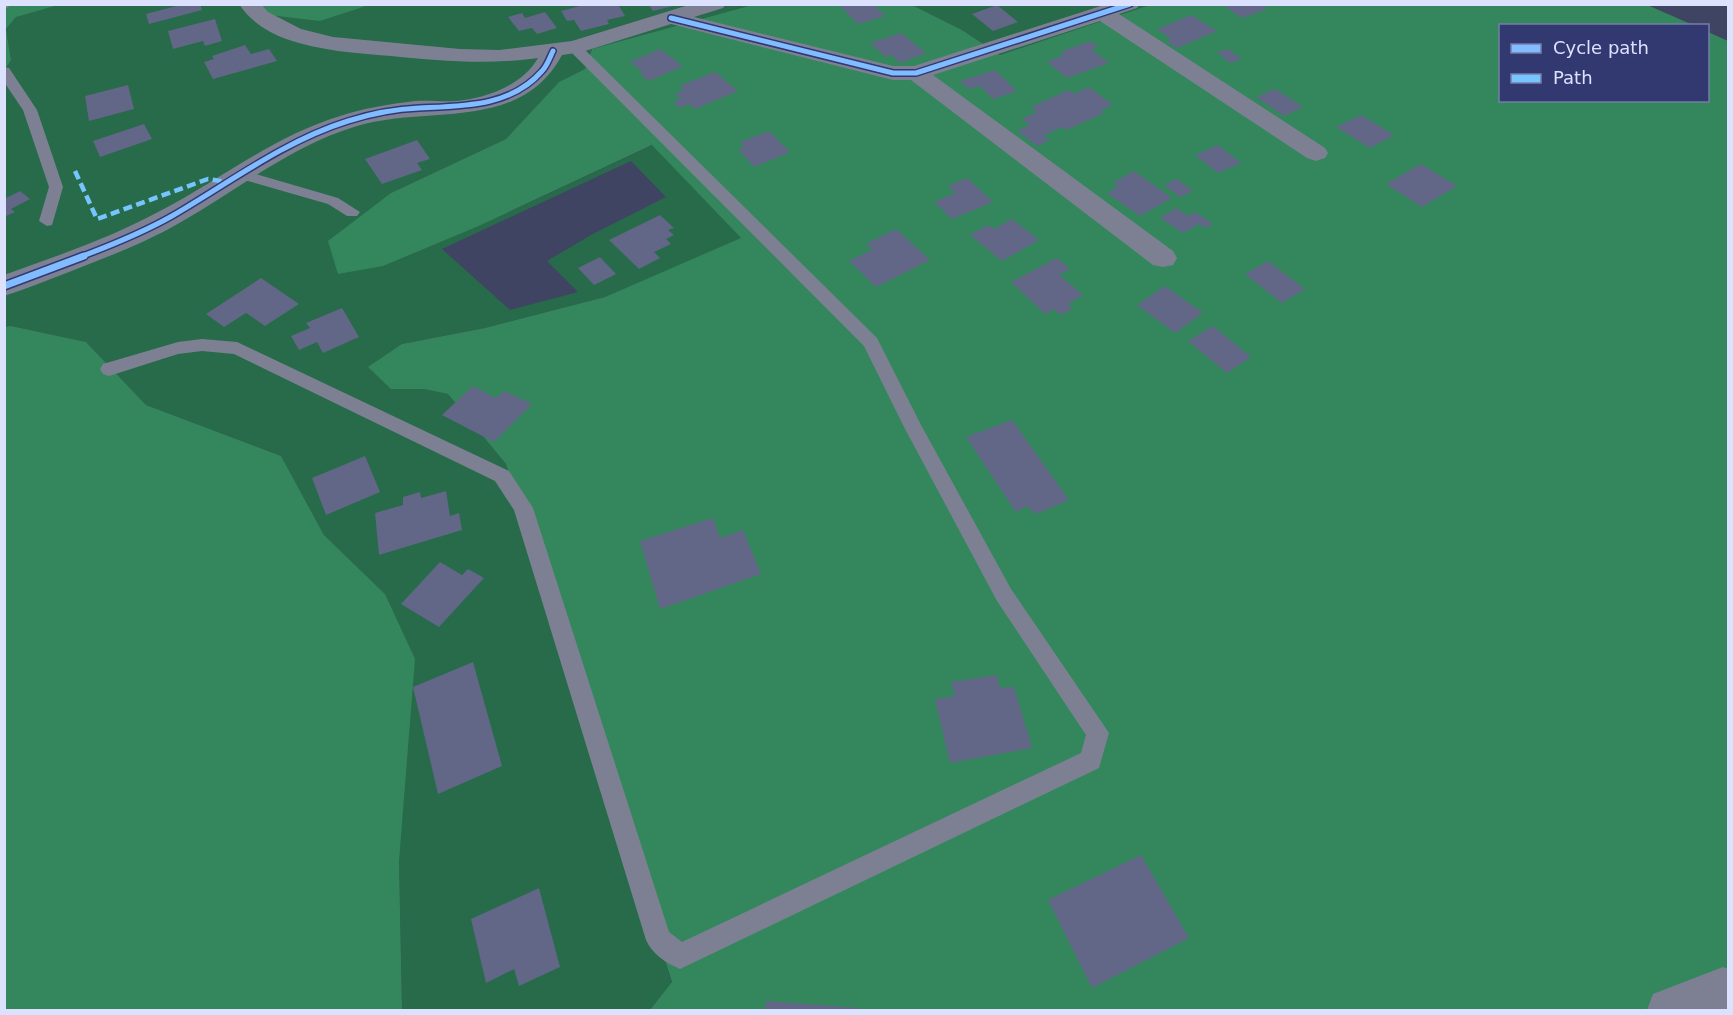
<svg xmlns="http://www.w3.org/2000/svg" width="1733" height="1015" font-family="'DejaVu Sans',sans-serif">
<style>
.green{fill:#276b4a;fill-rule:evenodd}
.forest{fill:#34875d}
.building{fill:#626687}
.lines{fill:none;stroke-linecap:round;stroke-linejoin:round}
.service{fill:#7d8093;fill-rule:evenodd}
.minor{fill:#7d8093;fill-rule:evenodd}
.quiet{stroke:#76c5fe;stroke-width:4.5;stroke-dasharray:9 4.5;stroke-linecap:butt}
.cycleway-far1-casing{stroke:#323971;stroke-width:8}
.cycleway-casing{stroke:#323971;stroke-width:10}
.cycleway-far1{stroke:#80bcff;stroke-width:5}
.cycleway{stroke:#80bcff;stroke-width:7}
</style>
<rect width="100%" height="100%" fill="#404463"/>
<g class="green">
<path d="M58,4L260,5L320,21L369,4L752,5L592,49L585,69L559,82L506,139L391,193L481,225L653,145L742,239L605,297L485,328L402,344L391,389H424L448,394L506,464L672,983L650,1010H402L399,861L385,594L324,535L281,456L146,405L86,342L11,326L5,327L4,69L11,60L6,29L16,17ZM631,161L666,197L591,235L547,261L578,292L510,310L442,249Z"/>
<polygon points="912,5 1153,5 1000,55 962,30"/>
</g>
<g class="forest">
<polygon points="1153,4 1645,4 1693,25 1500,26 1500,100 1708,100 1708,32 1728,41 1728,1010 650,1010 672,982 506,464 448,394 424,389 391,389 368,367 402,344 485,328 605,297 741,238 652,145 481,225 383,266 338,274 328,241 391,193 506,139 559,82 585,69 592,49 752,5 912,5 962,30 1000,55"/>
<polygon points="5,5 58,5 16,17 6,29 11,60 5,69"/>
<polygon points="260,5 369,5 320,21 269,15"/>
<polygon points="11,326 86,342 146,405 281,456 324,535 385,594 415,659 399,861 402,1010 5,1010 4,327"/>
</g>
<g class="building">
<polygon points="184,4 200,4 202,10 149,24 146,14"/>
<polygon points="587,4 618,4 625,16 607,20 609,24 581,31 574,20 567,21 561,11"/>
<polygon points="648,4 677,4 677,5 653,11"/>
<polygon points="873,4 885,16 858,24 839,5"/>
<polygon points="1221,4 1261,4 1267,9 1242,18"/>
<polygon points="997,5 1018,22 993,31 972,14"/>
<polygon points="545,12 557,28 537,34 532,28 519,31 508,17 522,13 525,18"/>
<polygon points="1191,15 1217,31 1177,48 1166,41 1171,39 1157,29"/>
<polygon points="215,19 222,41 205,46 203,41 173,49 168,31"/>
<polygon points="901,33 926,53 900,63 892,55 886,57 870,43"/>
<polygon points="1090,41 1098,47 1092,50 1109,63 1067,78 1047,62 1064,55 1060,52"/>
<polygon points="245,45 251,54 269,49 277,61 213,79 204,62 214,59 212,56"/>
<polygon points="660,49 683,66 649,81 639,73 643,72 630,62"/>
<polygon points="1228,49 1242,59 1230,63 1217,52"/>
<polygon points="995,70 1017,91 993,99 980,86 969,89 960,81"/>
<polygon points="715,72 738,91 695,109 689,104 680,108 673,102 681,99 675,94 684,90 679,86"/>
<polygon points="128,85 134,109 89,121 85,96"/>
<polygon points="1089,87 1113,105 1101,110 1104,113 1066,130 1061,127 1043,136 1050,140 1037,146 1017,131 1030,125 1022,119 1037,112 1031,107 1069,90 1074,94"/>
<polygon points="1275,89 1303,107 1284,116 1256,97"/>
<polygon points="1361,115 1394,135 1370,148 1336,127"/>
<polygon points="144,124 152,139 100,157 93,141"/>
<polygon points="769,131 790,152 754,167 738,149 744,147 740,142"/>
<polygon points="417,140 430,159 417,163 422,170 382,184 365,159"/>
<polygon points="1218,145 1241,163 1218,173 1195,155"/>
<polygon points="1421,164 1457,186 1422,207 1386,184"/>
<polygon points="1134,171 1172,198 1140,216 1107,193 1118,187 1113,183"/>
<polygon points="967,178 993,202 952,219 934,202 955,193 948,186"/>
<polygon points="1177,179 1193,191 1180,197 1164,185"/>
<polygon points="20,191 30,199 11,209 15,212 4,217 4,199"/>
<polygon points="1176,208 1188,216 1195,212 1213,224 1205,228 1199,224 1183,233 1160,218"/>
<polygon points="660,215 674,228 668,230 674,235 666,239 671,244 654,252 660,258 639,269 609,240"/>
<polygon points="1012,219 1039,240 1002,261 970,235 988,225 994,229"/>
<polygon points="896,229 930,260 876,287 849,261 873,249 866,244"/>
<polygon points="600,257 616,274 594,285 578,268"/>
<polygon points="1057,258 1070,269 1059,275 1083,295 1068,304 1073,309 1060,315 1054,309 1045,314 1011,282"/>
<polygon points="1268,261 1305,289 1282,303 1245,274"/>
<polygon points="261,278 299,304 265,326 246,313 224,327 206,314"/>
<polygon points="1165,286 1203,313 1175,333 1137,305"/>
<polygon points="342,308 359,337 323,353 317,342 299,350 291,336 310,328 306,323"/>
<polygon points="1213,326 1251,357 1227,373 1188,341"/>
<polygon points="473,386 496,398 504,391 532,404 494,442 442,415"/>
<polygon points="1012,420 1069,500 1036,514 1027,506 1016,512 966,437"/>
<polygon points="365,456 380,492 326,515 312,478"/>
<polygon points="446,491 450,516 459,513 462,530 379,555 375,513 403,505 403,497 420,492 421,498"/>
<polygon points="713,518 720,538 743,530 761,574 660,609 640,541"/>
<polygon points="440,562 462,575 468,569 484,578 439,627 401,604"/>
<polygon points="473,662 502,766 438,794 413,687"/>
<polygon points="997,675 1000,688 1014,687 1032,748 950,763 935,699 955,696 951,682"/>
<polygon points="1141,855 1189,938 1092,988 1048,900"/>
<polygon points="539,888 560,967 519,986 514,969 486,983 471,919"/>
<polygon points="766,1001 859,1008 859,1010 765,1010"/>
</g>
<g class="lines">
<g class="service">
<polygon points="4,4 12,4 4,10"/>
<path d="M574,43L579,44L877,338L921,425L1011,589L1109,733L1099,768L680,969C666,963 652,954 646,940L514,510L495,481L234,354L202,351L178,354L109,376L103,374L100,369L103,364L178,342L202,339L237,342L509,471L533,508L669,932L682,942L1081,753L1086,735L997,601L904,427L864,346L569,50L567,47Z"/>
<polygon points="4,67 9,68 37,110 63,187 52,225 47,226 39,221 49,187 23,110 4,82"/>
<polygon points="239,169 338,198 360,212 357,216 347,216 328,204 234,177 232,174"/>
</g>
<g class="minor">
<path d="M239,4H261L268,12L301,29L333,37L460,49L499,50L572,41L692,4H726L723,8L694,17L893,66H914L1107,4H1140L1137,8L1119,14L1325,148L1328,153L1325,158L1316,161L1307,158L1100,21L933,75L1173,251L1177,258L1173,265L1163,267L1153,265L911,80H893L671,24L582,52L562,55C520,133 428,105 357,126C293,145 238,189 181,222C145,243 107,257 69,272C47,280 26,289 4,296V275C57,256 110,238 160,211C220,180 274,136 340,116C364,108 390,104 415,101C429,100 443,102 456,101C485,99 523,85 538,58C486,65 443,61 391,56C356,53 320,51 286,39C267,32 250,21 239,4Z"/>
<polygon points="1723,967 1728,969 1728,1010 1647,1010 1653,994"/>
</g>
<polyline class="quiet" points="75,171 97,219 208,179 227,182"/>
<defs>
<g id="cycleway-far1">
<polyline points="671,18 893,73 916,73 1130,4"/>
<path d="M80,257C112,245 142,233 172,216C229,183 284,141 348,121C370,114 396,109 419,108C462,106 511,107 542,71C547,66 550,57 553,51"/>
</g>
<polyline id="cycleway" points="4,286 84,256"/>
</defs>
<use href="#cycleway-far1" class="cycleway-far1-casing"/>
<use href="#cycleway" class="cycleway-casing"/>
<use href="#cycleway-far1" class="cycleway-far1"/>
<use href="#cycleway" class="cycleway"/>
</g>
<rect width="1733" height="1015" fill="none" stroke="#dce2fe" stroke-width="12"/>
<rect x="1499" y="24" width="210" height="78" fill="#323971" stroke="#767da9" stroke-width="1.5"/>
<rect x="1511" y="44" width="30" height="9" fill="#80bcff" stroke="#767da9" stroke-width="1.5"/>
<text x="1553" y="54" font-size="18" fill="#dce2fe">Cycle path</text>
<rect x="1511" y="74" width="30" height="9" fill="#76c5fe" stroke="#767da9" stroke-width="1.5"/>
<text x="1553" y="84" font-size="18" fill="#dce2fe">Path</text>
</svg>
